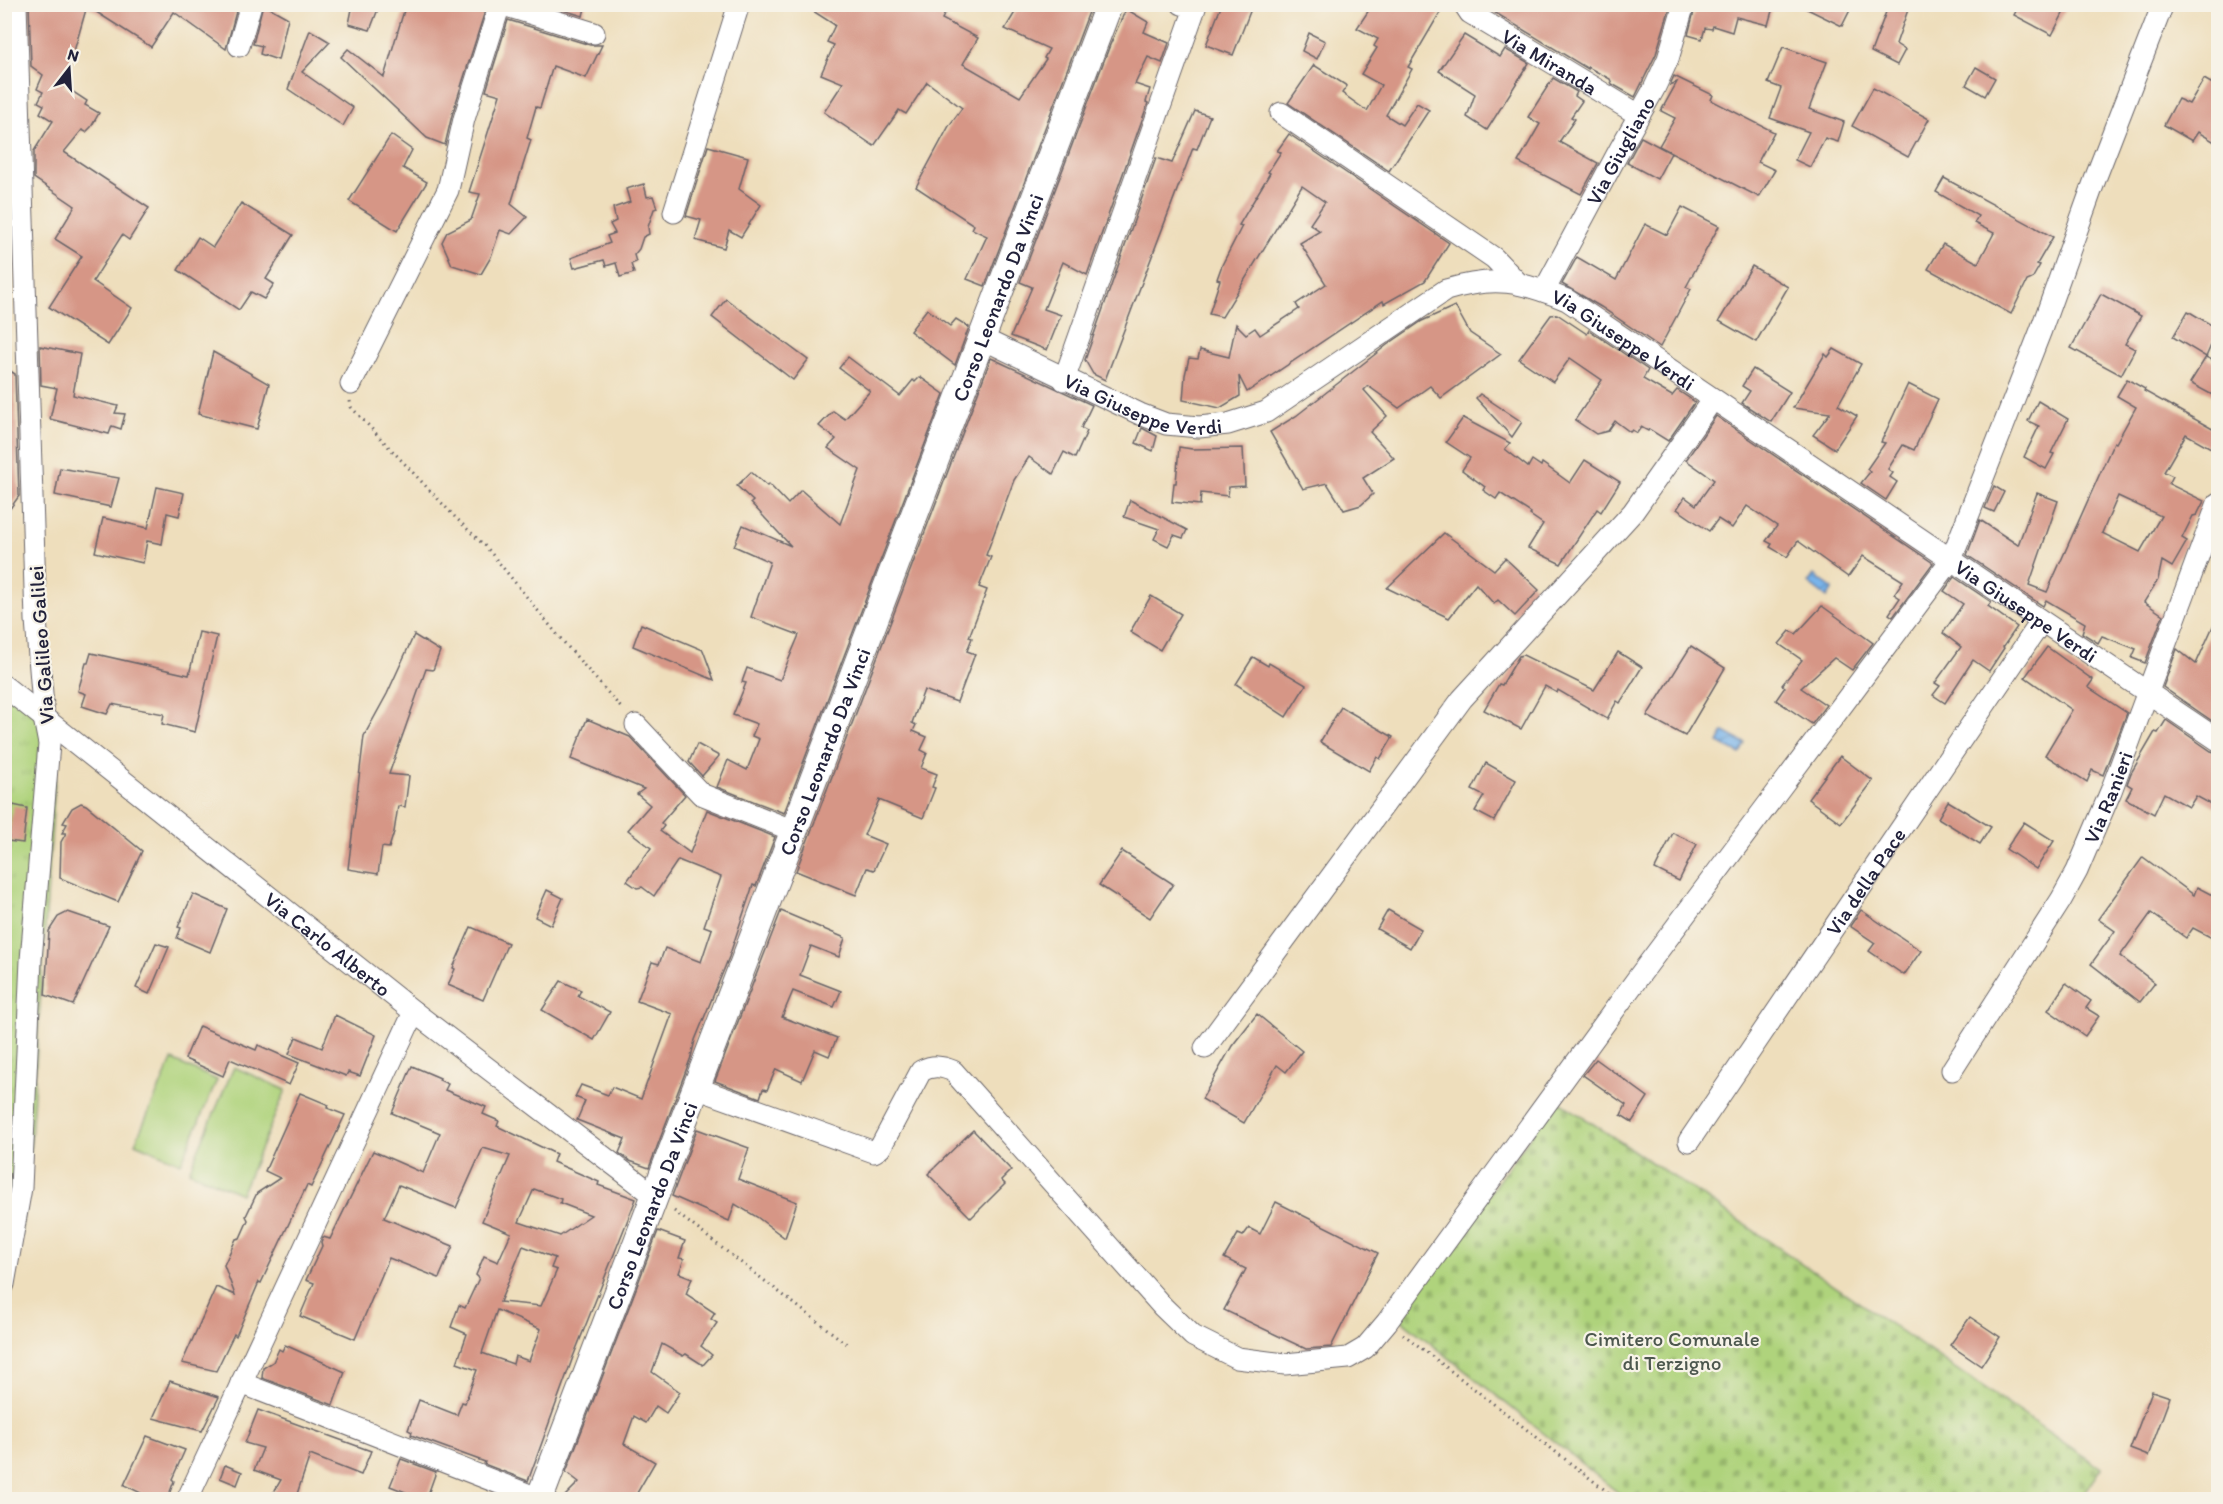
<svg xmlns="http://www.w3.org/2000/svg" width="2223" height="1504" font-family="Itim,sans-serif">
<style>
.grass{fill:url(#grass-tufts);stroke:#687a5c;stroke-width:1.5}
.cemetery{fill:url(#cemetery-stones);stroke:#687a5c;stroke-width:1.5}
.garden{fill:#afd37c;stroke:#687a5c;stroke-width:1.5}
.water{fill:url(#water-waves);stroke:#4e6b92;stroke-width:1.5}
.building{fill:#d69686;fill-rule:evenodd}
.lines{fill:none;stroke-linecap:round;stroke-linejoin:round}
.minor-casing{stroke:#696468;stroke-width:23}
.major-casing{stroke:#696468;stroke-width:29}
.path{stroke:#696468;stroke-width:3;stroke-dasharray:1.5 4.5;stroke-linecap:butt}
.minor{stroke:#fff;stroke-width:21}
.major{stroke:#fff;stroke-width:27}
.labels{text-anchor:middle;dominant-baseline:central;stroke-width:4.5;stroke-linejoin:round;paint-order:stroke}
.street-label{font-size:21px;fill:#22223b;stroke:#f7f3e8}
.park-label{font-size:21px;fill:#4c574e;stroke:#f7f3e8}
</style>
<defs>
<pattern id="grass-tufts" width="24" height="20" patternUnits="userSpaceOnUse" patternTransform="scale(1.5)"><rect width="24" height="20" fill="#afd37c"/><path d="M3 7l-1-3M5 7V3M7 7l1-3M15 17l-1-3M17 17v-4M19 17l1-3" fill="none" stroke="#96b56c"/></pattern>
<pattern id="cemetery-stones" width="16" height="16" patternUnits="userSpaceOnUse" patternTransform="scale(1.5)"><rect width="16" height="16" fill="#afd37c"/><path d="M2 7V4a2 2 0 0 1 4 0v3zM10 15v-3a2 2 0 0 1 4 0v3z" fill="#96b56c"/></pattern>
<pattern id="water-waves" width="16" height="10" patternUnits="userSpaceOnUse" patternTransform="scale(1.5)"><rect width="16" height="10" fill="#79b4ea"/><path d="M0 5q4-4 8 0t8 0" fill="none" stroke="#6392bf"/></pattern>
</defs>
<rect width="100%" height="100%" fill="#f7f3e8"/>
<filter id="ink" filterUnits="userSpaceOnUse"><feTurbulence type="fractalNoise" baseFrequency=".0167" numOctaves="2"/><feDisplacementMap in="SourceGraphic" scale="12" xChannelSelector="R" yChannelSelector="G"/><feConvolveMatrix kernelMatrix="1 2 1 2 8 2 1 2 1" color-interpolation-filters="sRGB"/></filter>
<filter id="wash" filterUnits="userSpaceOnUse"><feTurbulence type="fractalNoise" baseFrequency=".008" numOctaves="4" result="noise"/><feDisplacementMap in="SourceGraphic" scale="24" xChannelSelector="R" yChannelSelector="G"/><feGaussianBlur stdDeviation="1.35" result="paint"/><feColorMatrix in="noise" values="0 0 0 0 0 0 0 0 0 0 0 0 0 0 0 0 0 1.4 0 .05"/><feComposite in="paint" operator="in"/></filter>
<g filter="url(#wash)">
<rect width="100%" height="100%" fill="#eedebc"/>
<polygon class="grass" points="5,678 45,711 56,764 28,1184 7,1322 5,1328"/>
<polygon class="cemetery" points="1557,1100 1719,1207 2101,1468 2080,1499 1626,1499 1399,1318"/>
<g class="garden">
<polygon points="172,1060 217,1080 181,1163 135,1143"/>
<polygon points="234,1067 286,1090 241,1194 189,1171"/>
</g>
<g class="water">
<polygon points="1814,575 1833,589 1827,598 1808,583"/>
<polygon points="1724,732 1745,743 1740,754 1718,743"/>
</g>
<g id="blocks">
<g class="building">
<polygon points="29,4 238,4 226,49 174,12 151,47 87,6 64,86 87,101 85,105 99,113 91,127 86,132 82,130 64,152 149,208 129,240 122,235 93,281 132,308 108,345 49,307 82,256 55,239 75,206 34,178 34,151 53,121 40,113 44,105 38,102 43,92 37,89 43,75 31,66"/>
<polygon points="263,4 288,18 278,60 260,54 262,46 253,44"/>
<polygon points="353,4 380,4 370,30 349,24"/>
<polygon points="406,4 475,4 486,8 452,115 445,145 427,138 341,57 348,49 384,77"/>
<polygon points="554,4 586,4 583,16 553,7"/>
<polygon points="802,4 950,4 942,19 978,38 963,64 1020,97 1046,59 1044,58 1049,49 1005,29 1020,4 1092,4 985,286 967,279 987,236 972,229 974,225 916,187 949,126 962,108 927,82 906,114 899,110 874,146 824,112 843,83 821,74 834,45 827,42 835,25"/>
<polygon points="1222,4 1238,4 1251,9 1233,55 1206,45"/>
<polygon points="1373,4 1445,4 1408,67 1412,69 1386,115 1402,125 1417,103 1429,110 1389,171 1288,103 1314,65 1347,86 1342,93 1367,111 1381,85 1361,74 1377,48 1374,46 1378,39 1357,28"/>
<polygon points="1481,4 1671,4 1656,54 1635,97 1612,84 1610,79 1588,67 1588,69"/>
<polygon points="1696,4 1710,6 1710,4 1774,4 1768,25 1736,17 1732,32 1713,26 1712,29 1705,28 1702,39 1688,35"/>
<polygon points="1797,4 1839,4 1850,10 1842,26"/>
<polygon points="1889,4 1910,4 1896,44 1905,50 1897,65 1871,52"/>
<polygon points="2020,4 2068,4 2052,35 2014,15"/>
<polygon points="1126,9 1148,22 1144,32 1169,43 1162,63 1148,57 1135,84 1150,89 1146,102 1148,103 1087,275 1063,262 1044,309 1061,315 1047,350 1011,336 1032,287 1020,282 1110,45"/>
<polygon points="508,20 590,45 602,45 586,78 553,66 540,108 536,107 527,138 531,140 511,204 527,217 511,234 500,230 491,257 481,274 452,265 442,242 447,232 471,220 480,194 469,192 500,95 486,91"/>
<polygon points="310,30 330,42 302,72 353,108 343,126 288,89"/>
<polygon points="1309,33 1325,41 1317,59 1302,51"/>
<polygon points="1464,35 1500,57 1505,49 1529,63 1487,130 1467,117 1475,94 1439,71"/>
<polygon points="1783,47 1827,62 1809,109 1844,122 1838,142 1825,138 1810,167 1795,160 1809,132 1770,118 1781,88 1768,83"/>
<polygon points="1976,67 1995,78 1985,96 1966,85"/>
<polygon points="1674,76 1713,95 1711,100 1774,132 1758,162 1775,170 1759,197 1659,146 1675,118 1661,111 1677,82 1670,85"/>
<polygon points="1553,78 1577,92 1575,96 1582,101 1571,117 1575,119 1559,142 1598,163 1581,194 1518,162 1540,124 1528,117"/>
<polygon points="2204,79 2218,87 2218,144 2198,132 2192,141 2164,125 2178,99 2189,104"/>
<polygon points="1873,88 1929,119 1908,157 1852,126"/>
<polygon points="1195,111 1210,116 1197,149 1193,148 1105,380 1093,374 1085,360 1156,158 1172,163"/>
<polygon points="1289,134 1449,243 1425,281 1384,304 1383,301 1247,392 1239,376 1240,396 1220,408 1183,400 1185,375 1189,358 1198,359 1200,350 1229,357 1236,324 1246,334 1255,328 1260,335 1299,309 1296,304 1326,284 1300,243 1320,231 1310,224 1325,202 1302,186 1222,317 1209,314 1220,280 1217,279 1222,265 1242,226 1239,225 1270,173 1268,172 1281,152 1277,151"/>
<polygon points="391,135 412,150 403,168 427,182 397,231 349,201"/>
<polygon points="1641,137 1671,153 1657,179 1627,163"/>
<polygon points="708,146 748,157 739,189 761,205 741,237 729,230 724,248 695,240 701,220 686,216"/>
<polygon points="1944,178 2053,237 2037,264 2040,265 2032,279 2027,281 2011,314 1928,269 1943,244 1978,263 1994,233 1974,223 1978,216 1936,192"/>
<polygon points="644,184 647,197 653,196 657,208 654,209 648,227 649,234 643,237 639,249 634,255 636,262 631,264 634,273 620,277 616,263 606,266 604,260 574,268 571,258 610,243 607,236 615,233 610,224 616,221 613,208 630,202 626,189"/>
<polygon points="241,203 293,235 266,279 274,284 264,299 251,292 239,310 178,270 198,237 213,247"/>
<polygon points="1682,207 1719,226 1686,287 1691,289 1660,347 1601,307 1562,284 1577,257 1616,280 1645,224 1667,235"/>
<polygon points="1752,266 1788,287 1756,342 1719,321"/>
<polygon points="2101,294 2141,316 2125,344 2135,349 2121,375 2071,348"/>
<polygon points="726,299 808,360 793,380 712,317"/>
<polygon points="1455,306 1470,333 1501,354 1441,398 1430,386 1399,408 1368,386 1364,390 1387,416 1370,432 1394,458 1363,478 1373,494 1361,505 1344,510 1327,483 1303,489 1270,432 1296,416 1387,345 1422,321"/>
<polygon points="927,309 950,326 956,319 969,327 955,365 910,331"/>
<polygon points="2188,311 2218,329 2206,357 2173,337"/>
<polygon points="1557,314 1587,334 1589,330 1648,370 1643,379 1672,396 1677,390 1695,402 1668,441 1649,429 1648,431 1641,427 1637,433 1632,430 1630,432 1615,421 1608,431 1596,434 1575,420 1602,380 1570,358 1553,382 1519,359 1551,315"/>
<polygon points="40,346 80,354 73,395 118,406 115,413 125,414 121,429 112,426 109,434 50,419 57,388 41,385"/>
<polygon points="1834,349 1861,364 1838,405 1857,416 1835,449 1813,435 1830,413 1793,408 1825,354 1828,357"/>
<polygon points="213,352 269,384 257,429 198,414"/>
<polygon points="848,357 900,396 913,380 915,382 920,377 944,394 784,813 717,787 728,760 747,770 759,739 752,736 757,724 733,715 746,683 742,682 747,668 780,680 799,635 751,617 770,562 734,546 743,525 791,546 751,503 753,501 737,486 751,472 767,486 769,484 788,504 801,490 840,524 860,470 828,448 836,439 819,426 833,411 845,419 870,391 839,368"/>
<polygon points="2206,357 2218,363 2218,398 2190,383"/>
<polygon points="991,358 1092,405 1081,428 1087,431 1075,458 1064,452 1053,474 1029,457 1014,480 986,555 991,557 979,587 987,590 969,637 972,638 967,651 975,654 957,702 924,690 912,723 916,725 913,731 927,737 921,750 927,753 921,768 937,774 932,787 935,788 923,818 879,800 864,835 886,844 874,870 867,868 856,895 796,871"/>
<polygon points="4,367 15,374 19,496 4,517"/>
<polygon points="1753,369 1790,392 1771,422 1742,403 1750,391 1742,386"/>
<path d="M2127,379L2145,389L2144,391L2218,432V452L2186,434L2164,472L2173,476L2169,484L2204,501L2197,515L2193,516L2182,538L2187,541L2172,567L2162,561L2158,580L2144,602L2163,615L2145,663L2132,658L2136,649L2102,636L2098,643L2082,633L2085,623L2046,600L2043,606L1967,555L1980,520L2018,545L2037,493L2058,501L2029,585L2047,592L2114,442L2116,443L2136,407L2117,396ZM2118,496L2161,516L2140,552L2102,533Z"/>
<polygon points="1908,384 1938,399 1914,450 1903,445 1888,469 1893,473 1890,477 1897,482 1886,500 1861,483 1870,472 1867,469 1885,443 1881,442"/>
<polygon points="1480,394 1522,422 1512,437 1476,398"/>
<polygon points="2038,401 2068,419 2051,453 2054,454 2046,469 2024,457 2039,426 2028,421"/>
<polygon points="1716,416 1933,563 1893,617 1889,614 1900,598 1894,594 1903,581 1863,556 1848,577 1798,541 1787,557 1770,547 1772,544 1766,541 1777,526 1747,506 1732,528 1718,519 1709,531 1677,509 1685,497 1696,505 1714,480 1686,460"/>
<polygon points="1463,418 1510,443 1505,449 1528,467 1532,460 1541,466 1542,463 1570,483 1585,460 1620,482 1601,512 1597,509 1561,564 1528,548 1543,524 1530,515 1531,513 1500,493 1496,499 1483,490 1485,487 1462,470 1470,458 1446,442"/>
<polygon points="1142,428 1157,436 1153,451 1136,443"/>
<polygon points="1179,447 1192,449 1243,448 1245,486 1229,487 1228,496 1201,493 1200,505 1172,502 1174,483 1176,483"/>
<polygon points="60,468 119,478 111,507 55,495"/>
<polygon points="1994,486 2004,492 1994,512 1985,508"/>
<polygon points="157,487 184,493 179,516 167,513 162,544 147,541 143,563 95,552 103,518 148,528"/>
<polygon points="1130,500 1187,530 1183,538 1174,535 1168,546 1154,539 1159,529 1124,517"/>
<polygon points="1444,533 1494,570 1505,558 1539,590 1515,616 1498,600 1494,604 1476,584 1449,618 1387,588"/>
<polygon points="1954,577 1991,602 1988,606 2017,627 2003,647 2004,648 1989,671 1973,660 1945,703 1933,695 1940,686 1935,683 1961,647 1943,633 1963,604 1944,591"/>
<polygon points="1151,596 1181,614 1160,650 1130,632"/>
<polygon points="1822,606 1873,643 1852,670 1834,658 1801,688 1826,705 1812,724 1776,700 1785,687 1782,685 1802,660 1779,644 1790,631 1796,634"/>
<polygon points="2218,615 2218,725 2163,687 2177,649 2196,664"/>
<polygon points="641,624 703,650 714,680 633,646"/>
<polygon points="199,632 217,636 195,732 162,724 164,714 112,704 107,714 82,706 86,694 78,691 86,663 88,663 91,653 189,675"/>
<polygon points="414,635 440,651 433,670 426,669 389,774 409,776 405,807 398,806 394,832 389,848 382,847 378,874 348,869 364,736 387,694"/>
<polygon points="1691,646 1725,668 1685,736 1647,716"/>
<polygon points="2047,647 2093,680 2088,687 2127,713 2103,775 2092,770 2087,782 2045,755 2072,710 2025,677"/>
<polygon points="1618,652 1642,667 1620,703 1617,701 1607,719 1558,690 1557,693 1545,686 1521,729 1484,710 1499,684 1502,685 1519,656 1523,655 1594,690"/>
<polygon points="1253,657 1268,666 1269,663 1306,685 1286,717 1236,684"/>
<polygon points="1341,707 1393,737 1380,759 1377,757 1369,771 1320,742"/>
<polygon points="587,719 630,737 685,795 661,823 664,826 660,831 690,853 707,810 775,837 756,886 753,885 729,957 695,1040 691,1057 649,1168 630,1161 619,1153 625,1139 577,1120 585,1101 575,1097 581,1085 608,1095 612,1087 641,1099 672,1014 637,1001 652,962 659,964 665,948 701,962 712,929 704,926 721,877 678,860 654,896 642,887 637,888 627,881 651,848 628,830 650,805 637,794 644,789 571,759"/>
<polygon points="2166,720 2211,751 2218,753 2218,808 2196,796 2189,807 2164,793 2154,814 2126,799 2132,787 2127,784 2131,773 2155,732 2158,733"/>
<polygon points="697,744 719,756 702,776 689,762"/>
<polygon points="1840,756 1873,781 1841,823 1808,799"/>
<polygon points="1486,763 1516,780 1494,821 1475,811 1484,796 1472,790"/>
<polygon points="1948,801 1991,827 1980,844 1938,818"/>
<polygon points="81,803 86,805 142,851 118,902 60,878 61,842 66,833 62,833 67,824 63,823 72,808"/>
<polygon points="13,805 27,808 23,843 8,841"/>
<polygon points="2024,822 2054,841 2036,869 2006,849"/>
<polygon points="1673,833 1697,844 1679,881 1655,869"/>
<polygon points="1122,851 1173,884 1150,918 1099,885"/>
<polygon points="2143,857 2194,895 2197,887 2218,898 2218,941 2193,928 2186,938 2151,913 2120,956 2155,983 2140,1002 2091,964 2115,931 2098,919"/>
<polygon points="547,890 563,898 551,925 535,917"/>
<polygon points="193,894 227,909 210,952 177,938 181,928 178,927"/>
<polygon points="1388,910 1421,929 1410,948 1377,929"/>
<polygon points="1861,910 1921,951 1904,975 1869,951 1875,943 1850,926"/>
<polygon points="781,911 845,938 839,957 811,946 800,975 841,991 834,1007 793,991 782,1017 837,1038 829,1056 815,1050 802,1081 776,1069 767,1090 763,1089 760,1098 715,1081"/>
<polygon points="68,912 109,926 73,1005 45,995 49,931 58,917"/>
<polygon points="471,927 508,943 483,1000 448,985 455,969 453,968"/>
<polygon points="156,943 169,947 149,994 136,988"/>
<polygon points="561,981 581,990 578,996 610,1012 594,1040 542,1010"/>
<polygon points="2066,983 2091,1001 2086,1008 2099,1016 2085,1036 2048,1010"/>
<polygon points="1257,1014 1302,1051 1286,1072 1277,1065 1244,1123 1202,1099 1232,1046"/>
<polygon points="335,1015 376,1035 360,1076 348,1072 346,1076 289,1054 296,1037 322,1048"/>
<polygon points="199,1026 256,1050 258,1045 299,1063 289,1085 230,1059 223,1076 185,1059"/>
<polygon points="1596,1059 1648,1097 1632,1122 1621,1115 1626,1105 1583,1075"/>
<path d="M412,1066L440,1078L439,1080L448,1084L445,1090L486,1107L483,1114L499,1121L497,1126L556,1154L553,1162L599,1182L598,1185L636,1199L573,1357L528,1481L484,1464L485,1462L411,1435L412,1432L408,1430L419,1400L457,1415L462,1402L465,1403L477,1370L457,1363L467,1334L451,1327L459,1305L465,1308L479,1278L476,1275L484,1256L498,1262L511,1233L482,1221L510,1156L483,1148L456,1208L399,1185L384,1218L453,1246L439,1278L389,1258L355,1339L300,1316L314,1283L306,1280L322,1246L321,1242L323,1237L330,1239L373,1151L423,1173L440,1133L392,1113ZM534,1189L561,1199L560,1203L591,1215L560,1236L519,1222ZM523,1246L555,1258L551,1268L557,1270L541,1306L500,1302ZM497,1310L541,1329L529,1361L515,1356L513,1364L482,1353Z"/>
<polygon points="300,1093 329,1105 327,1108 345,1115 311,1187 307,1185 261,1283 259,1282 236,1336 234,1334 216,1371 182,1363 216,1287 235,1295 224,1265 236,1239 240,1238 248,1220 246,1216 257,1193 280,1178 265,1171"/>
<polygon points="697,1129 749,1148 738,1179 797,1202 785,1238 757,1217 735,1204 729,1221 672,1196"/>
<polygon points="973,1130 1011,1170 1001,1180 1005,1184 971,1218 928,1174"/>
<polygon points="1276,1202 1378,1253 1331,1347 1306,1349 1224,1310 1246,1269 1224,1258 1238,1234 1243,1236 1249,1228 1260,1234"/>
<polygon points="658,1231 685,1241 679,1258 684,1259 679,1273 692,1278 686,1294 715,1313 711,1319 717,1323 701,1346 712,1355 703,1365 686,1354 683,1356 662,1344 652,1372 680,1392 666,1413 656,1406 646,1423 634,1416 624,1444 655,1462 633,1500 561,1500 579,1482 566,1472"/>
<polygon points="1970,1317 2000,1337 1981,1366 1950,1345"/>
<polygon points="285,1345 345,1372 333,1405 262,1378 263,1368 273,1362 279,1349 282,1351"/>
<polygon points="170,1381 219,1397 202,1431 153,1418"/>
<polygon points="2152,1391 2170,1397 2148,1456 2130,1449"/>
<polygon points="258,1410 371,1451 361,1475 310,1455 295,1500 269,1500 281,1480 254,1470 263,1448 245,1443"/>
<polygon points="147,1436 185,1450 172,1479 174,1481 167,1500 148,1500 139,1496 141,1493 124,1485"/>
<polygon points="401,1459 436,1472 426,1500 390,1486"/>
<polygon points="225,1465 242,1472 237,1485 220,1478"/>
</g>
</g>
</g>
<g filter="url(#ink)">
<use href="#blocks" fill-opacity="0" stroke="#696468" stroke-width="1.5"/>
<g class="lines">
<defs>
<g id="minor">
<path id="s1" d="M1464,4L1470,13L1639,115"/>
<polyline points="239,46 251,4"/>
<polyline points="1281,113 1494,258 1519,284"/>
<polyline points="674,212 739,4"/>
<path id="s2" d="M1544,291L1620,149L1654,89L1668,59L1684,4"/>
<path id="s3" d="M981,338L1140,414L1166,424L1199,427L1228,424L1266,412L1446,290C1495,275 1520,281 1567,300L2218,740"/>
<polyline points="1064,380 1195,8 1182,4"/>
<polyline points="351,384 448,190 464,119 500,4 594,33"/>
<path id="s4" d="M4,686L414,1012L655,1196"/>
<polyline points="636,725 701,794 794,831"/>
<polyline points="1205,1048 1462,699 1633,512 1713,399"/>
<path id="s5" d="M1952,1070L2061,900L2077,871L2111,791L2218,503"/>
<path d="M696,1088L874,1152L880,1148L921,1071C933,1065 941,1066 953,1071L1163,1307L1193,1336L1237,1358L1285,1364L1348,1358L1365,1348L1387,1322L1637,979L1951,560L2041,330L2097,174L2163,4"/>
<path id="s6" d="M1689,1141L2041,622"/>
<polyline points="4,1284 21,1188 31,960 49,744 44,718 36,620 16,4"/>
<polyline points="241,1383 540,1499"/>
<polyline points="187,1500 414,1012"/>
</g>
<g id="major">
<path id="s7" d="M539,1500L1109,4"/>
</g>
</defs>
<use href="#minor" class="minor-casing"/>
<use href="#major" class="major-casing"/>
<g class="path">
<polyline points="350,401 351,407 455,517 487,548 561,639 623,710"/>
<polyline points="674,1211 848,1345"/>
<polyline points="1403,1334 1618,1500"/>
</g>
<use href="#minor" class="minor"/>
<use href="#major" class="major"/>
</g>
</g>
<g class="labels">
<g class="street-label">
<text stroke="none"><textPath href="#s1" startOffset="104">Via Miranda</textPath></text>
<text stroke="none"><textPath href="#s2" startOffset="160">Via Giugliano</textPath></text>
<text stroke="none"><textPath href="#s7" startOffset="1287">Corso Leonardo Da Vinci</textPath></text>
<text stroke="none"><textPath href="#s3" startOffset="717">Via Giuseppe Verdi</textPath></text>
<text stroke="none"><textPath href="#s3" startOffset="177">Via Giuseppe Verdi</textPath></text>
<text stroke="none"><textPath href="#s3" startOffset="1203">Via Giuseppe Verdi</textPath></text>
<text transform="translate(41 645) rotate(-94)">Via Galileo Galilei</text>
<text stroke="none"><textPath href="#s7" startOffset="801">Corso Leonardo Da Vinci</textPath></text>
<text stroke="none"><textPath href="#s5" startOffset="315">Via Ranieri</textPath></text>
<text stroke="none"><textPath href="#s6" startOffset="314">Via della Pace</textPath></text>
<text stroke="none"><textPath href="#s4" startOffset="414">Via Carlo Alberto</textPath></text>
<text stroke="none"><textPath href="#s7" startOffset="315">Corso Leonardo Da Vinci</textPath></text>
</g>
<g class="park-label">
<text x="1672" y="1338">Cimitero Comunale<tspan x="1672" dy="24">di Terzigno</tspan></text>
</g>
</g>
<rect width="2223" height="1504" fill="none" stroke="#f7f3e8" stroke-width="24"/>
<g transform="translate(69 69) rotate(17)" stroke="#f7f3e8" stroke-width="4.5" paint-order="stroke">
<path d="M0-4.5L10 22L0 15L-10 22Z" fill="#22223b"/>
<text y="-9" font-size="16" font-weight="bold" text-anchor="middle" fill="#22223b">N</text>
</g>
</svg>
